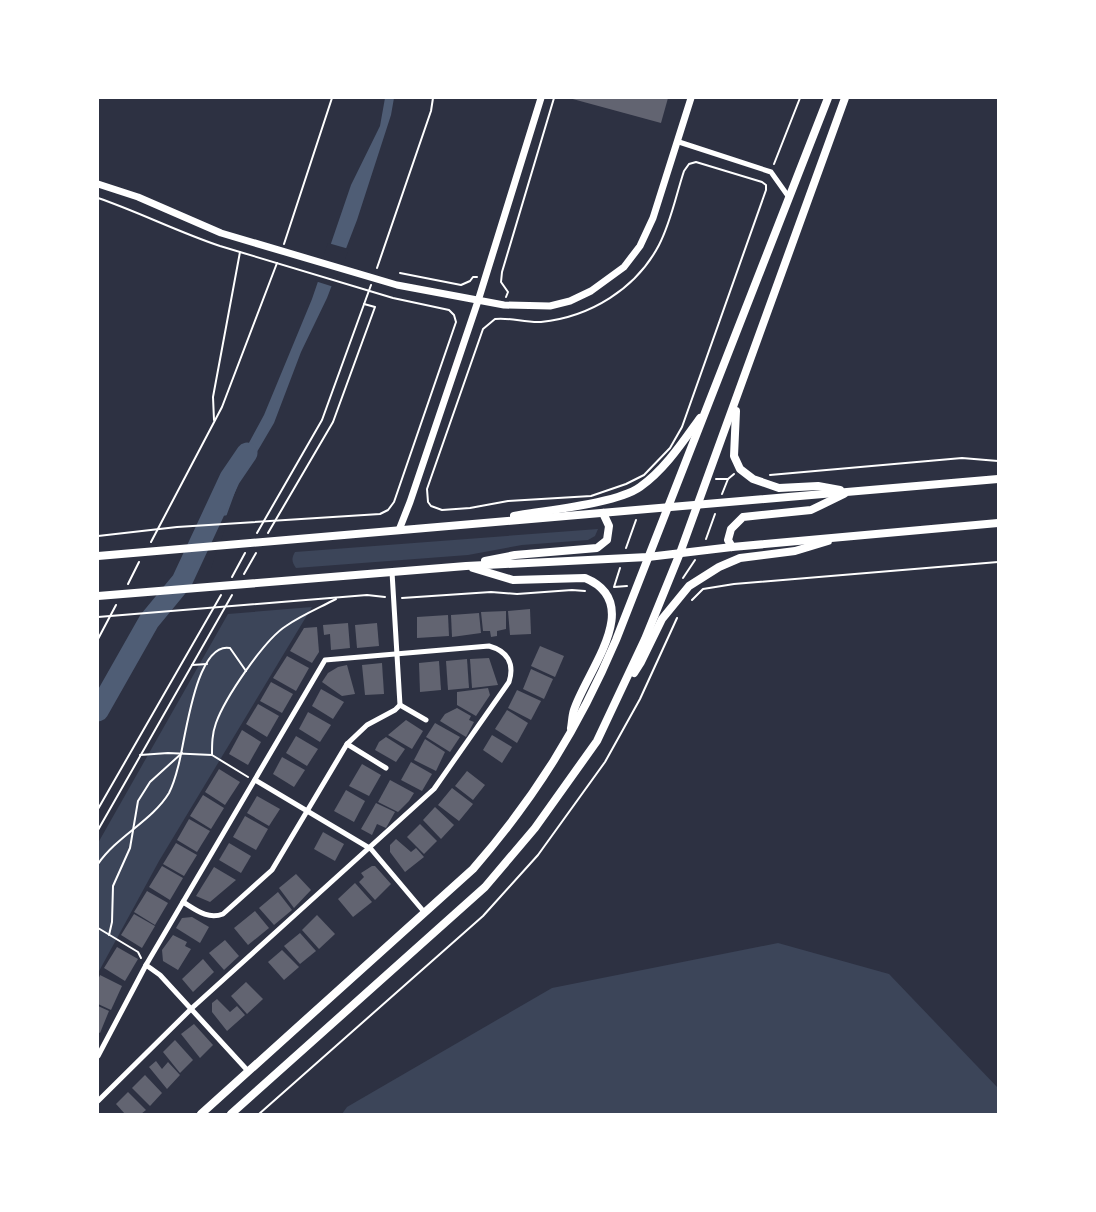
<svg xmlns="http://www.w3.org/2000/svg" width="1096" height="1212" font-family="Quicksand,sans-serif">
<style>
.green{fill:#3c4559}
.water{fill:#4f5d75}
.pier{fill:#2d3142}
.lines{fill:none;stroke-linecap:round;stroke-linejoin:round}
.river{stroke:#4f5d75;stroke-width:21}
.building{fill:#626471}
.path{stroke:#fff;stroke-width:2}
.minor{stroke:#fff;stroke-width:5}
.tertiary{stroke:#fff;stroke-width:7}
.secondary{stroke:#fff;stroke-width:8}
</style>
<rect width="100%" height="100%" fill="#2d3142"/>
<g class="green">
<path d="M598,529L595,536L588,540L522,545L468,555L296,568C292,562 291,559 295,552Z"/>
<polygon points="312,607 159,861 98,973 98,843 228,614"/>
<polygon points="778,943 889,974 998,1088 998,1114 342,1114 347,1107 552,988"/>
</g>
<polygon class="water" points="385,98 394,98 391,115 357,220 327,298 301,352 274,423 238,484 208,566 197,565 230,478 264,415 312,299 351,185 380,126"/>
<g class="pier">
<polygon points="328,243 349,249 334,287 315,281"/>
<polygon points="230,515 211,568 196,568 194,565 212,517"/>
</g>
<g class="lines">
<polyline class="river" points="98,711 149,621 182,581 230,478 247,453"/>
</g>
<g class="building">
<polygon points="569,98 668,98 661,123"/>
<polygon points="530,609 531,634 510,635 508,611"/>
<polygon points="506,611 506,629 497,631 497,636 491,637 490,631 483,631 481,612"/>
<polygon points="479,613 481,633 452,637 451,615"/>
<polygon points="448,615 449,636 417,638 417,617"/>
<polygon points="348,623 350,648 331,650 330,634 324,635 323,625"/>
<polygon points="377,623 379,646 357,648 355,625"/>
<polygon points="317,627 319,652 312,663 290,651 304,628"/>
<polygon points="540,646 564,656 555,677 531,666"/>
<polygon points="287,656 309,668 296,691 273,678"/>
<polygon points="489,658 498,685 472,688 470,659"/>
<polygon points="467,659 469,688 448,690 446,661"/>
<polygon points="439,661 441,690 420,692 419,663"/>
<polygon points="382,663 384,694 365,695 362,665"/>
<polygon points="347,665 355,694 342,696 322,682 328,673 338,667"/>
<polygon points="531,669 553,679 544,699 523,689"/>
<polygon points="271,682 293,694 282,713 260,701"/>
<polygon points="488,688 490,695 476,716 457,705 457,692"/>
<polygon points="321,689 344,702 333,719 312,706"/>
<polygon points="517,690 541,701 531,720 508,708"/>
<polygon points="258,704 279,716 267,737 246,724"/>
<polygon points="457,708 471,716 469,720 474,722 466,737 440,721 445,714"/>
<polygon points="507,710 528,723 517,743 495,729"/>
<polygon points="308,712 331,725 320,742 299,729"/>
<polygon points="406,720 423,731 412,749 388,735"/>
<polygon points="435,723 460,737 450,752 426,737"/>
<polygon points="242,730 261,742 248,765 229,754"/>
<polygon points="492,735 512,747 502,763 483,750"/>
<polygon points="296,736 318,749 307,766 286,753"/>
<polygon points="386,737 405,749 396,762 375,750 379,742"/>
<polygon points="425,739 445,752 436,771 414,760"/>
<polygon points="282,757 305,770 294,787 273,774"/>
<polygon points="411,762 432,774 422,791 401,780"/>
<polygon points="362,764 381,775 369,796 349,786"/>
<polygon points="219,769 240,782 225,805 205,792"/>
<polygon points="467,771 485,785 473,800 455,786"/>
<polygon points="390,780 414,793 409,801 398,812 378,802"/>
<polygon points="452,788 473,804 459,821 438,805"/>
<polygon points="346,790 365,801 354,822 334,811"/>
<polygon points="203,795 224,808 211,829 190,816"/>
<polygon points="257,796 280,809 269,826 247,813"/>
<polygon points="376,803 395,812 386,828 377,824 372,835 361,829"/>
<polygon points="435,807 454,825 441,839 423,820"/>
<polygon points="245,816 268,829 256,850 233,837"/>
<polygon points="189,819 210,831 197,852 177,840"/>
<polygon points="420,824 437,841 424,854 407,837"/>
<polygon points="323,832 344,844 335,861 314,849"/>
<polygon points="396,839 411,852 416,848 424,857 405,872 390,852 390,845"/>
<polygon points="176,843 197,855 184,876 163,864"/>
<polygon points="229,843 251,856 241,873 219,860"/>
<polygon points="162,866 183,878 170,900 149,887"/>
<polygon points="372,866 375,866 391,884 375,900 359,882 364,877 361,873"/>
<polygon points="214,867 236,880 210,902 196,896"/>
<polygon points="296,874 311,890 294,908 279,888"/>
<polygon points="355,883 372,902 353,917 338,899"/>
<polygon points="147,891 168,903 155,925 134,912"/>
<polygon points="278,892 292,910 274,925 259,908"/>
<polygon points="255,911 269,928 248,945 234,928"/>
<polygon points="134,914 155,926 142,948 121,935"/>
<polygon points="317,915 335,934 319,949 302,930"/>
<polygon points="192,917 209,927 200,943 176,928 182,918"/>
<polygon points="300,933 316,951 300,964 284,946"/>
<polygon points="173,935 187,942 185,946 191,949 178,970 163,961 162,950"/>
<polygon points="225,940 239,956 224,970 209,953"/>
<polygon points="117,947 138,959 125,981 104,968"/>
<polygon points="282,950 299,967 284,980 268,962"/>
<polygon points="203,959 214,972 193,992 182,979"/>
<polygon points="100,975 122,986 111,1010 98,1004 98,980"/>
<polygon points="246,982 263,999 247,1014 231,996"/>
<polygon points="217,999 230,1012 237,1006 245,1015 227,1031 212,1012 212,1003"/>
<polygon points="98,1006 109,1011 100,1033 98,1032"/>
<polygon points="194,1024 213,1045 200,1058 181,1034"/>
<polygon points="175,1040 193,1060 180,1073 163,1052"/>
<polygon points="156,1061 162,1069 168,1062 180,1075 167,1089 149,1067"/>
<polygon points="145,1075 162,1093 150,1106 132,1088"/>
<polygon points="128,1092 146,1110 141,1114 125,1114 116,1104"/>
</g>
<g class="lines">
<g class="path">
<path d="M696,162L762,182L766,185V190L682,427L670,448L644,475L626,484L591,496L508,501L470,508L442,510L431,506L428,502L427,489L483,329L495,319C510,317 525,323 541,322C590,317 636,289 659,245C671,222 676,195 684,171L689,164Z"/>
<polyline points="774,164 800,98"/>
<path d="M98,198C139,212 178,232 220,246L393,298L449,310L454,315L456,322L394,502L388,510L380,514L177,527L98,536"/>
<polyline points="284,244 332,98"/>
<polyline points="377,268 431,111 433,98"/>
<polyline points="400,273 461,285 470,281 473,277 477,277"/>
<polyline points="506,297 508,292 501,282 502,272 554,98"/>
<polyline points="214,420 213,397 240,252"/>
<polyline points="770,475 962,458 998,461"/>
<polyline points="716,479 728,479"/>
<polyline points="722,494 728,479 734,474"/>
<polyline points="257,533 322,420 371,285"/>
<polyline points="268,533 333,422 375,307 364,304"/>
<polyline points="706,539 715,514"/>
<polyline points="151,542 222,407 277,263"/>
<polyline points="626,548 636,520"/>
<polyline points="620,568 614,587 627,586"/>
<polyline points="244,574 256,553"/>
<polyline points="232,577 245,553"/>
<polyline points="683,578 695,560"/>
<polyline points="128,584 139,562"/>
<polyline points="402,598 491,592 517,594 572,590 585,591"/>
<polyline points="692,600 703,589 734,584 998,562"/>
<polyline points="98,617 367,595 385,597"/>
<polyline points="98,639 116,605"/>
<polyline points="192,665 207,664"/>
<polyline points="140,755 168,753 212,755 248,777"/>
<path d="M212,755C212,744 212,734 216,723C225,698 264,640 286,626C302,615 319,608 336,599"/>
<polyline points="98,809 221,595"/>
<polyline points="98,830 232,595"/>
<path d="M98,864C117,836 152,821 169,793C173,785 176,775 178,767C185,744 195,641 230,648L246,671"/>
<polyline points="98,928 138,952 141,958"/>
<polyline points="109,935 112,922 113,886 130,848 138,801 150,782 182,753"/>
<polyline points="259,1114 483,916 538,855 605,762 640,699 677,618"/>
</g>
<g class="minor">
<polyline points="679,142 771,172 788,196"/>
<polyline points="400,705 426,720"/>
<polyline points="347,744 386,768"/>
<polyline points="255,780 371,849 425,913"/>
<path d="M183,902C196,910 208,920 223,914L272,870L347,744L367,725L395,710L400,705L392,572"/>
<polyline points="146,965 160,975 248,1071"/>
<path d="M98,1056L146,965L325,660L489,646C507,651 515,663 509,682L434,789L192,1008L98,1101"/>
</g>
<g class="tertiary">
<polyline points="98,184 138,197 221,233 397,285 504,305 550,306 570,301 591,291 624,267 640,246 653,218 691,98"/>
<polyline points="399,530 410,502 478,301 541,98"/>
</g>
<g class="secondary">
<polyline points="736,411 734,456 740,469 753,479 779,488 818,486 840,490"/>
<path d="M514,516C545,510 616,504 640,487C665,469 682,443 700,418"/>
<polyline points="732,547 728,540 731,529 743,517 811,510 844,494"/>
<polyline points="98,556 998,479"/>
<polyline points="485,561 515,555 597,548 607,540 609,526 603,513"/>
<path d="M473,568L513,580L585,578C646,603 586,672 574,710C572,716 572,723 571,728"/>
<polyline points="98,596 466,566 648,557 732,547 998,523"/>
<polyline points="634,673 641,662 662,619 689,586 719,567 740,558 795,551 828,541"/>
<path d="M201,1114L473,869C535,798 579,727 616,640L828,98"/>
<polyline points="231,1114 485,887 535,828 597,741 645,639 680,553 845,98"/>
</g>
</g>
<rect width="1096" height="1212" fill="none" stroke="#ffffff" stroke-width="198"/>
</svg>
